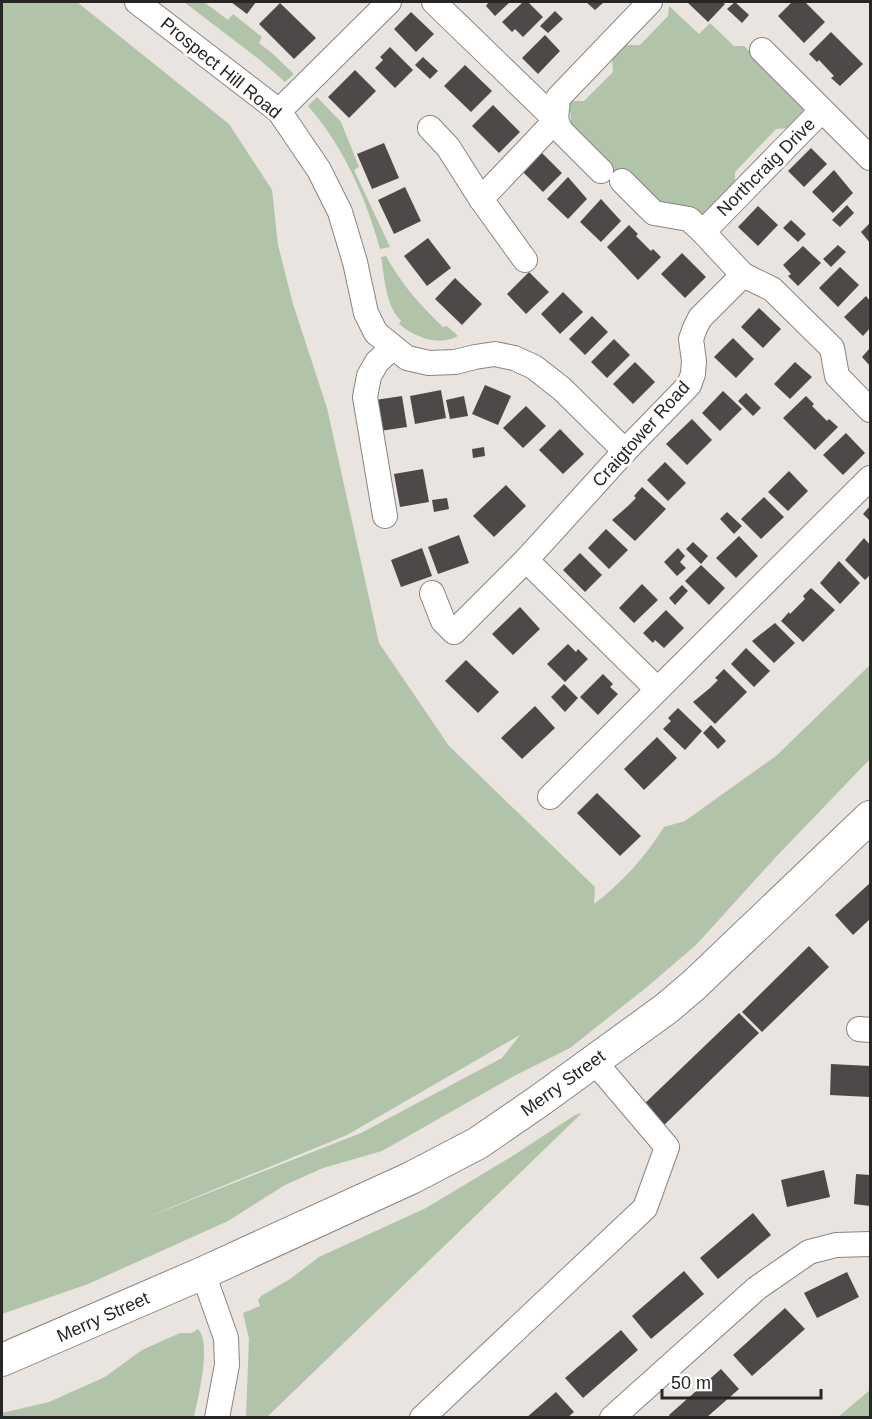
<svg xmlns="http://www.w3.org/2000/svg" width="872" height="1419" font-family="Helvetica,sans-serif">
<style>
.green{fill:#b1c3a9;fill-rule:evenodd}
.building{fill:#4e4848}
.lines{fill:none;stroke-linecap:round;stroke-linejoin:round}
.minor-casing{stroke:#898580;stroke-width:26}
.major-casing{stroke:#898580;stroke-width:34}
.minor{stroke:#fff;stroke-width:24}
.major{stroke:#fff;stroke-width:32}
.labels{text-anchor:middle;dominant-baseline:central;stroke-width:6;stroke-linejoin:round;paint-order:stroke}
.street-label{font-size:18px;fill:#282624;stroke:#fff}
</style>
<rect width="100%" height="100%" fill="#e9e4df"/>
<g class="green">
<path d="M2,2H77L229,124L272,190L278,245L293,304L327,408L379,643L449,746L595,887L594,904C621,884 646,856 664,827L685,821L776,756L870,665V759L774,859L696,945L647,987L570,1048L514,1076L382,1151L323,1168L285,1185L228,1221L88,1284L2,1314ZM520,1035L502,1058L361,1133L140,1220L347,1135Z"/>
<polygon points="184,2 204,2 228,20 233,14 262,37 259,43 273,54 294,74 285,82 260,60"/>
<polygon points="669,6 699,34 710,23 734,46 744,46 805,104 807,113 793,128 776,129 735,172 735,187 707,215 697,214 685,206 654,204 614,175 565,125 571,120 569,101 584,101 613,72 612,58 625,45 640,45 668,16"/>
<path d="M317,97L341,122L359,167L354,170L390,247L380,249C366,198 344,147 308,106Z"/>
<path d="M386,256C402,285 419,304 443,327L447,326L458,336C438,347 415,337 399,324L401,321C385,304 385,279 381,257Z"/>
<polygon points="582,1113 267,1417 246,1417 249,1339 243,1313 260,1306 258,1300 261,1296 290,1279 319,1257 426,1208 511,1157 575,1115"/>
<path d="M198,1329C212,1343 198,1398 194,1417H2V1413L49,1402L105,1377L142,1350L180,1333H192Z"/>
<polygon points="870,1390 870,1417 837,1417 838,1417"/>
</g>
<g class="building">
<polygon points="231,2 256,2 247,14"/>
<polygon points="486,2 510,2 495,16 486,6 488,3"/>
<polygon points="523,2 528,2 543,17 523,37 515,29 512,32 502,22"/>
<polygon points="586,2 604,2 595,10"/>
<polygon points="687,2 722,2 725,4 708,22"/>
<polygon points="735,2 749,15 742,23 727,9"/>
<polygon points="792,2 805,2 825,22 804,43 778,16"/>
<polygon points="280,3 316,38 294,59 259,24"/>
<polygon points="555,11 563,19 548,33 540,26"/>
<polygon points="411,12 434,34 416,52 394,29"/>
<polygon points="831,32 863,64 840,86 831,78 834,76 819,60 817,62 809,54"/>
<polygon points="545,35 560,51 538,74 522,58"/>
<polygon points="390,47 413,70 395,88 375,68 383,60 380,57"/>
<polygon points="423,57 438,71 430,79 415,65"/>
<polygon points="465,65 492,91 471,112 444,86"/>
<polygon points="355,70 376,91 349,118 328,97"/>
<polygon points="493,105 520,132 499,153 472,126"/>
<polygon points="384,143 399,178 372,189 357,154"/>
<polygon points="811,148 827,164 804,187 788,171"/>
<polygon points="542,153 562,173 543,192 523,172"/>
<polygon points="834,170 853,193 833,213 812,192"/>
<polygon points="568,177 587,199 568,219 547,199"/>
<polygon points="405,187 421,221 394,234 378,200"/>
<polygon points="601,199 621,221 601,242 580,222"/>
<polygon points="847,205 854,213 840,227 832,220"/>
<polygon points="758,206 778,225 758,246 738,227"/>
<polygon points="791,220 806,234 798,242 783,228"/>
<polygon points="870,223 870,243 861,232"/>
<polygon points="629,225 638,234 636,236 651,251 653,249 661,257 638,280 607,247"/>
<polygon points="428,238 451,268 427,286 404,256"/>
<polygon points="838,245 846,252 831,267 823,259"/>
<polygon points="803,246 821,263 798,286 788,276 791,274 783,265"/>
<polygon points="682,253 706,277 685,298 661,274"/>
<polygon points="840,267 859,285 838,307 819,288"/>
<polygon points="529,272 549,292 526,314 507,294"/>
<polygon points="455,278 482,304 462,325 435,299"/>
<polygon points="563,292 583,312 560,334 541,314"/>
<polygon points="866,296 870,301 870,328 863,336 844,317"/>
<polygon points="759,308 781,329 763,348 741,327"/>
<polygon points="592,316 608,332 585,355 569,339"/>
<polygon points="733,338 754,359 736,378 714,357"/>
<polygon points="614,339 630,355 607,378 591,362"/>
<polygon points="870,348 870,366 862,357"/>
<polygon points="635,362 655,382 633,404 613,384"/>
<polygon points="795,362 812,377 790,399 774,384"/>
<polygon points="485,385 511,396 498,425 472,414"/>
<polygon points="441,390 446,418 415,424 410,396"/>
<polygon points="723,391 742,409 720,431 702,413"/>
<polygon points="746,393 761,408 753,416 738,401"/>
<polygon points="402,396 407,427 380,431 375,400"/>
<polygon points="464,396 468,416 450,419 446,400"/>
<polygon points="806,396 814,404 812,406 827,421 829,419 838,427 815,450 783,418"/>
<polygon points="526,406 546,426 523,448 503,428"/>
<polygon points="692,419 712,440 687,465 666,444"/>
<polygon points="560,429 584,454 563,474 539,450"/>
<polygon points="846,433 865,453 843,475 823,455"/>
<polygon points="484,447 485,456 473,458 472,449"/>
<polygon points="665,462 686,483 668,501 647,480"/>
<polygon points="423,469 429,502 400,507 394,474"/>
<polygon points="789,471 808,491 788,511 768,492"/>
<polygon points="506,485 526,506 494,537 473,516"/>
<polygon points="642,487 666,509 635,541 612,520 628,506 636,498 634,496"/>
<polygon points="764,497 784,517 761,539 741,519"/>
<polygon points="447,498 449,509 434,512 432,500"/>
<polygon points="870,506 870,521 863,514"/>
<polygon points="727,512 742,526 734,534 720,519"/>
<polygon points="606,529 628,550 609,569 588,548"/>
<polygon points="459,535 469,563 438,574 428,547"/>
<polygon points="739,536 758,556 736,578 716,558"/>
<polygon points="864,538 870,545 870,575 865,580 845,560"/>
<polygon points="693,542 708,556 701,564 686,549"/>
<polygon points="422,548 432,576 401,587 391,560"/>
<polygon points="678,548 685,556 680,562 686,568 677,576 664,562"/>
<polygon points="580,553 602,575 585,592 563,570"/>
<polygon points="839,561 860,583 840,604 820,583"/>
<polygon points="701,565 725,588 709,605 685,581"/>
<polygon points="642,584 658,600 634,623 619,608"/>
<polygon points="682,585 688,591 675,605 669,598"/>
<polygon points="811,588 835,610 803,642 781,621 789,612 790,614 805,599 803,596"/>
<polygon points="520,607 540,629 513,655 492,634"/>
<polygon points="666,610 684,628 664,648 655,640 653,643 643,633"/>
<polygon points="775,623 795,643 774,663 752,641"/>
<polygon points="568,644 576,652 578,649 588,659 565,682 547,664"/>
<polygon points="746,648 770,671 754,687 731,664"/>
<polygon points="466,660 499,692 478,713 445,681"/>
<polygon points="724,669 747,692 715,724 693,702 710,688 718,680 715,678"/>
<polygon points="603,674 613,684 610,687 618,694 598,715 580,697"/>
<polygon points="564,684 578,698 565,712 551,697"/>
<polygon points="535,706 555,728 522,759 501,738"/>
<polygon points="678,708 702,731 685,750 663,729 671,721 668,718"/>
<polygon points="711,725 726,741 718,749 703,733"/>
<polygon points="657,737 677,758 644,790 624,769"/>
<polygon points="597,793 641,836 620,856 577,813"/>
<polygon points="870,883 870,919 853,935 835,915"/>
<polygon points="809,946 829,967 762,1032 742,1012"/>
<polygon points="739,1013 759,1033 661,1128 641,1107"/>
<polygon points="831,1064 870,1066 870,1097 830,1095"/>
<polygon points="824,1170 830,1197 787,1207 781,1180"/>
<polygon points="856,1174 870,1175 870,1206 854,1204"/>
<polygon points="753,1213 771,1235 718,1279 700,1258"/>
<polygon points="684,1271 704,1294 651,1339 632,1316"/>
<polygon points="847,1272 859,1297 817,1318 804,1293"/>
<polygon points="785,1308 805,1329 752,1376 733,1355"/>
<polygon points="621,1330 638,1350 583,1398 565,1378"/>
<polygon points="721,1369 739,1389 706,1418 671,1418 669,1415"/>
<polygon points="556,1392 574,1412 567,1418 526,1418"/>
</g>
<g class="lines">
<defs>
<g id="minor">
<polyline points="137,2 279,111 319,170 340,212 355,262 366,313 376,333 407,358 429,363 455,362 475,357 495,354 514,358 534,367 562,389 625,451"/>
<polyline points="434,2 556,120 558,98 650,2"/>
<polyline points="762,50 822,110"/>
<polyline points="279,111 389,2"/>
<polyline points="430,128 448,147 481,199"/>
<polyline points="622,181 654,213 689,219 703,232"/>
<polyline points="525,260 481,199 556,120 561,131 601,171"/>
<polyline points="743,275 703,232 822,110 870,158"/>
<polyline points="385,516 365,397 369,376 377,362 392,348"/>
<polyline points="432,593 443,621 454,632 526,560"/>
<polyline points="657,689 526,560 625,451 689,385 693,374 694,361 691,339 695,328 700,318 743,275 772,289 832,348 837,376 870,410"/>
<polyline points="550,797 870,478"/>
<polyline points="859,1029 870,1030"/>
<polyline points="203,1273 226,1338 227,1365 217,1418"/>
<polyline points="422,1418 645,1208 667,1147 594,1061"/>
<polyline points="612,1418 757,1288 809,1252 836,1245 870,1244"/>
</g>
<polyline id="major" points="2,1360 203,1273 411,1178 478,1143 539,1101 667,1008 694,985 870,817"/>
</defs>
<use href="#minor" class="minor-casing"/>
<use href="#major" class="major-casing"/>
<use href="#minor" class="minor"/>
<use href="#major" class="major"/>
</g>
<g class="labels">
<g class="street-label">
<text transform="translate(221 68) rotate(39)">Prospect Hill Road</text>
<text transform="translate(766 167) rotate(-45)">Northcraig Drive</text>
<text transform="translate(641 434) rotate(-48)">Craigtower Road</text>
<text transform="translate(563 1083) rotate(-36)">Merry Street</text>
<text transform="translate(103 1317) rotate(-24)">Merry Street</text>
</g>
</g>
<rect width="872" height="1419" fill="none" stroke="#282624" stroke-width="6"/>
<path d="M662 1389v9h159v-9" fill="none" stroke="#282624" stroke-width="3"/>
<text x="671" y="1389" font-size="18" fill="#282624" stroke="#ffffff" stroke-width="4.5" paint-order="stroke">50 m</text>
</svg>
